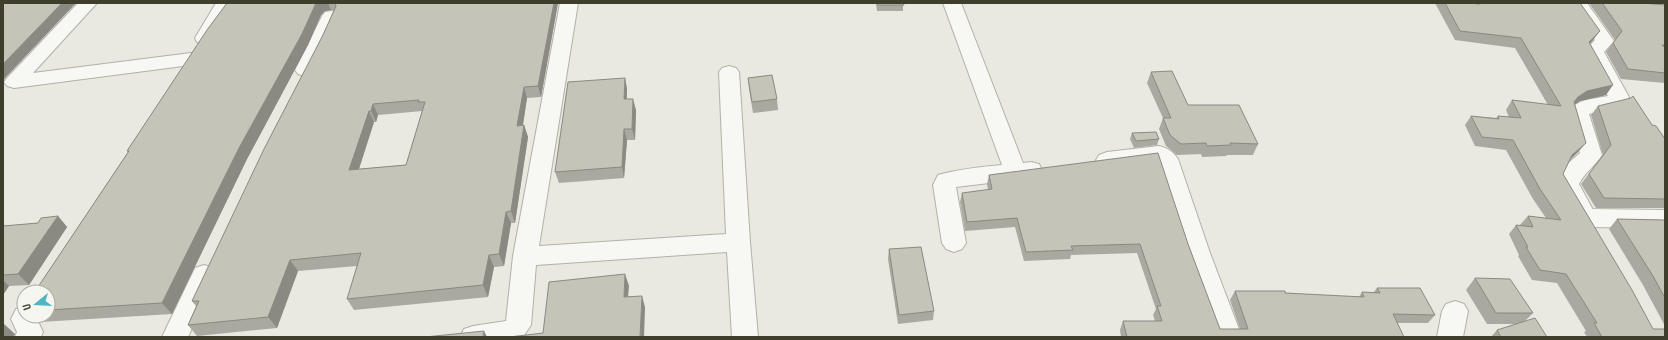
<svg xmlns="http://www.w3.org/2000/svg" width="1668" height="340" font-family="'PT Sans Narrow',sans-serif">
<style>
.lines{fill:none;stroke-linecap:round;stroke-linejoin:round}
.street-casing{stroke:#b3b1a7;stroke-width:2}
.street{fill:#f7f7f4;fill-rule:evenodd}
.wall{fill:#a9a99f;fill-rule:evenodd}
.shaded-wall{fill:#8a8982}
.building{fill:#c5c4b9;stroke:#8a8982;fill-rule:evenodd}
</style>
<rect width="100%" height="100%" fill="#e9e8e1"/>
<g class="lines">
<defs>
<g id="street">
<polygon points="78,3 97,3 33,73 191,53 198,55 201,59 198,63 191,65 14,88 7,86 4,82 7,78"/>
<polygon points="216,3 234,3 211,42 204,44 197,42 195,38"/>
<polygon points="560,3 578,3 539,246 726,234 719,72 722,68 729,66 736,68 739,72 750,242 758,337 732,337 727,252 536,265 531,325 523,337 460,337 464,329 473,326 506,321 513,256"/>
<path d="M943,3H961L1023,163L1031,162L1039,164L1042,170L1039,176L1031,178L956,187L966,243L962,249L954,252L946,249L942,243L933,185L938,175C959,169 980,167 1002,165Z"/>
<path d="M1569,3H1587L1614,41L1604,52L1629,97L1623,106L1589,114L1602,155C1595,166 1585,172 1579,184L1592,208V209L1665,210V228L1588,227L1580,224L1576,218L1578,215L1573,214L1557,184L1566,165L1580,153L1568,112C1576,99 1594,99 1608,96L1584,51L1595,40Z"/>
<polygon points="331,11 337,12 340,16 315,70 312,74 305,76 298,74 295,70 322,16 325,12"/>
<path d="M1159,146C1167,148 1173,151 1178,159L1210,253L1242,337H1216L1186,253L1157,163L1155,161L1107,168L1099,165L1096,160L1099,155L1107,152Z"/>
<polygon points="204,265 213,268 216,275 188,337 162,337 195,268"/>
<polygon points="1455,301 1464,304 1468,311 1463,337 1437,337 1442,311 1446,304"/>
<polygon points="24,306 24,316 38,316 37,319 43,332 41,337 15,337 17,332 11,319 16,309"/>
</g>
</defs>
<use href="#street" class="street-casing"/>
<use href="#street" class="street"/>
</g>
<g class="wall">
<path d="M227,3H558L541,97L527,98L523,125H524L528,137L515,223H511L504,266L494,267L488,297L354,310L347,299L357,266L298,271L277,328L197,336L188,325L196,306L192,301L323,35L334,10H331L325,11L321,15L308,45L247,159L172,314L40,322L34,316H48V292L38,287L128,152L127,151ZM422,111L406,165L359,169L374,122H376L378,115Z"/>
<polygon points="876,3 903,3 903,11 877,11"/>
<polygon points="1435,3 1472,3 1478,4 1480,4 1480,3 1580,3 1593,40 1590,43 1606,95 1580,101 1575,104 1578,152 1570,160 1563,174 1653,329 1665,337 1587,337 1584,332 1586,331 1557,283 1532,280 1518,256 1519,255 1509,234 1516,225 1520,225 1528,216 1546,218 1533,199 1506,150 1475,146 1465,125 1471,116 1496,118 1498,116 1509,117 1506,110 1512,100 1548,105 1515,48 1455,40"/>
<polygon points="1589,3 1643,3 1665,5 1665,83 1621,79 1606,52 1615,40"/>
<polygon points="1151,72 1188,105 1258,144 1253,155 1227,155 1226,156 1202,157 1201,154 1177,155 1166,146 1159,129 1163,118 1147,83"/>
<polygon points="625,78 627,89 627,99 636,110 635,140 627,140 624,178 559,183 555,172"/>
<polygon points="748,78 777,99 778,110 753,113 749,89"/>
<polygon points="1598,106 1652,125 1665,139 1665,208 1596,208 1581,184 1603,155 1591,115"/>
<polygon points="1132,133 1159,139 1157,145 1134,148 1130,139"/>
<polygon points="989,175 1188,244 1220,329 1240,329 1230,300 1235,291 1359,297 1362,292 1374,292 1377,288 1435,315 1428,323 1397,323 1404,337 1121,337 1120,330 1123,321 1155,321 1153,315 1156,309 1137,253 1071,255 1070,259 1024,261 1015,227 965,231 960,202 962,193 988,190 987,184"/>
<polygon points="58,216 67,227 29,285 9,286 3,295 3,226 38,223"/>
<polygon points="1617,219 1665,220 1665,326 1643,285 1609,229"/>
<polygon points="889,249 934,311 933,320 898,324 888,259"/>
<polygon points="1475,278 1533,313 1525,321 1547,337 1491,337 1497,330 1517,324 1487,324 1466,290"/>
</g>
<g class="shaded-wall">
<polygon points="62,3 76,3 6,77 3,81 3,64"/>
<polygon points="316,3 328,3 331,10 325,11 321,15 308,45 247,159 172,314 162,303 239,148"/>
<polygon points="554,3 558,3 541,97 538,86"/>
<polygon points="1600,31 1593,40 1583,52 1589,42"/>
<polygon points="625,78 627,89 626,110 624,99"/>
<polygon points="1613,85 1606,95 1580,101 1571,107 1578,97 1587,91"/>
<polygon points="524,87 527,98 521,137 517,126"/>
<polygon points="633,99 636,110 635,140 632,129"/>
<polygon points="373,104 378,115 376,122 371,111"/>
<polygon points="369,111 374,122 355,181 349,170"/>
<polygon points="524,125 528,137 515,223 511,211"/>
<polygon points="624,129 627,140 624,178 622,167"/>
<polygon points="1586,143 1578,152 1565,164 1572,155"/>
<polygon points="506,212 511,223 504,266 499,254"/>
<polygon points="58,216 67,227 29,285 18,274"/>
<polygon points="489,255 494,267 488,297 483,285"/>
<polygon points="290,260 298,271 277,328 268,317"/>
<polygon points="625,274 629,286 627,309 624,297"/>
<polygon points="3,280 9,286 3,295"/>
<polygon points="642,296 645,307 644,337 640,337"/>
<polygon points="3,323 15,334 14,336 15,337 3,337"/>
<polygon points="484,331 487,337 483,337"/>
</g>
<g class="building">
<polygon points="3,3 62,3 3,64"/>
<polygon points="227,3 316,3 302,34 239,148 162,303 48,310 48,292 31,292 35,285 38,287 129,151 127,151 207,30"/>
<path d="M335,3H554L538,86L524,87L517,126L524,125L511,211L506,212L499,254L489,255L483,285L347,299L361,253L290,260L268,317L188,325L199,301H192L264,149L323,35L336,6ZM419,100L418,102H425L406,165L349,170L369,111H371L373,104Z"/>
<polygon points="877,3 903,3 904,5 877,5"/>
<polygon points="1445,3 1472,3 1478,4 1484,3 1580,3 1600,31 1589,42 1613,85 1587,91 1578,97 1574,102 1586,143 1572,155 1563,174 1632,290 1653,329 1665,329 1665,337 1602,337 1594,323 1597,323 1566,274 1540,270 1526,247 1528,247 1516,225 1533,227 1528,216 1561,220 1540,189 1513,140 1482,137 1471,116 1499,119 1498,116 1521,118 1512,100 1561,106 1521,38 1460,31"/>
<polygon points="1602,3 1643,3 1665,5 1665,45 1662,45 1665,48 1665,73 1628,69 1613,43 1622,31"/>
<polygon points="1172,71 1188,105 1239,105 1258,144 1230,143 1231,145 1207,146 1206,143 1181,144 1170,135 1163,118 1171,118 1151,72"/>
<polygon points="772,75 777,99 752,102 748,78"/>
<polygon points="625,78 624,99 633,99 632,129 624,129 622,167 555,172 568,82"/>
<polygon points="1633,96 1652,125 1656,126 1665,139 1665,199 1604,198 1589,174 1611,145 1598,106 1631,98"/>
<polygon points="1156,132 1159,139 1136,141 1132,133"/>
<polygon points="1158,153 1188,244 1220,329 1248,329 1235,291 1285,291 1285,293 1364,297 1362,292 1380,293 1377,288 1420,288 1435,315 1393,314 1404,337 1127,337 1123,321 1162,321 1157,306 1161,306 1140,244 1071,246 1073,250 1026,252 1017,218 967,222 962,193 992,189 989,175"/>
<polygon points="58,216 18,274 3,275 3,226 38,223 41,218"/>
<polygon points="1617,219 1665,220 1665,298 1653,276"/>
<polygon points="921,247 934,311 899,315 889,249"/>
<polygon points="625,274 624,297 642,296 640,337 509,337 543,333 549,282"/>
<polygon points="1475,278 1510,279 1533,313 1496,313"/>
<polygon points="1535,318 1547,337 1501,337 1497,330"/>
<polygon points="3,328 5,328 3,332"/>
<polygon points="484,331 483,337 425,337"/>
</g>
<rect width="1668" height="340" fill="none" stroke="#3f3d2b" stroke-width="8"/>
<g transform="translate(36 304) rotate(252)"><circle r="19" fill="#f6f6f1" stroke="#adaca2"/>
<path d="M0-3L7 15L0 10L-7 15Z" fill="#50b6c4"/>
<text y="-6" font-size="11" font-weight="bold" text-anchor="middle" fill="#3f3d2b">U</text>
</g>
</svg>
